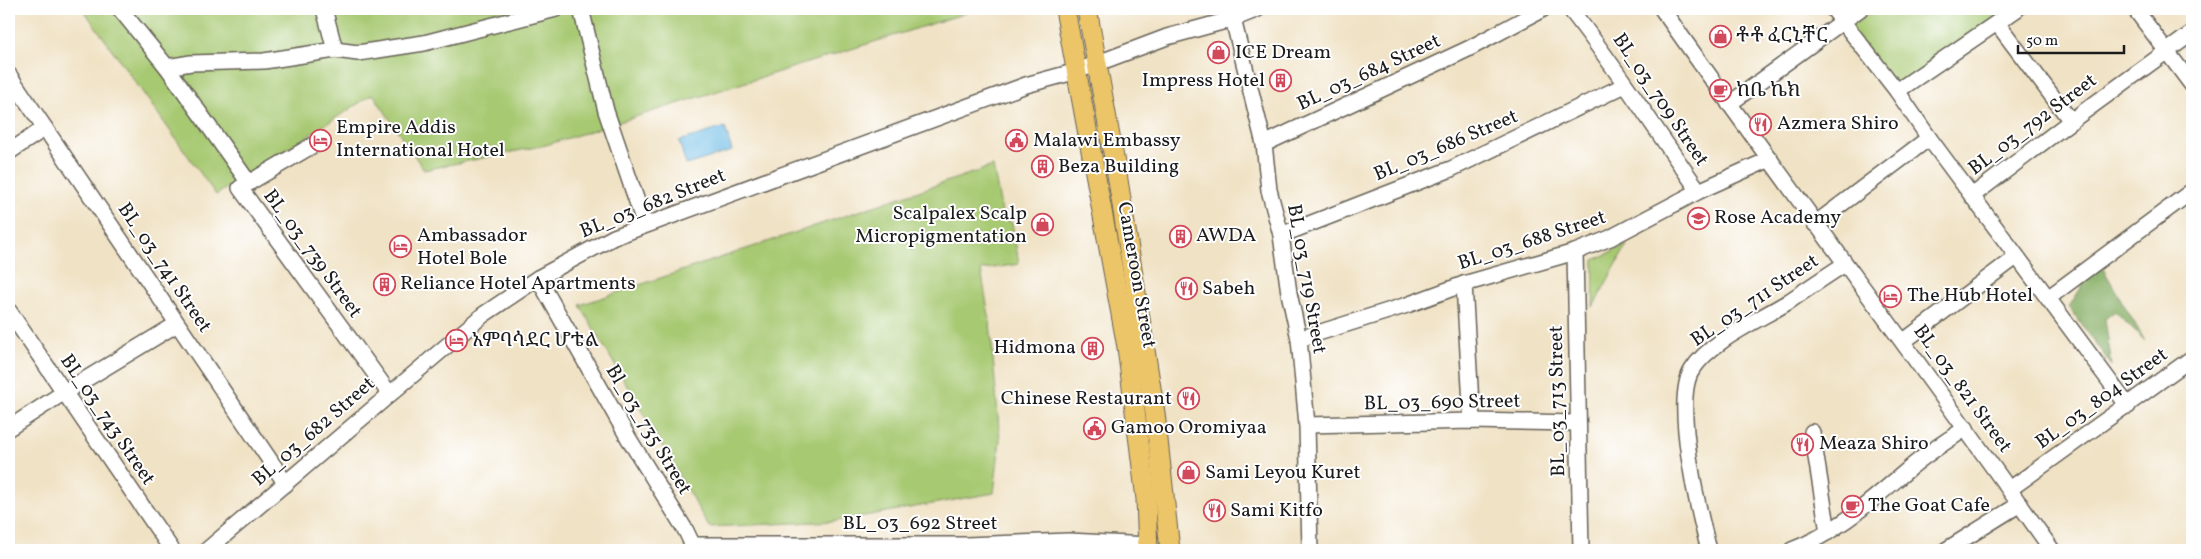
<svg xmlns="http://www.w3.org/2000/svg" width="2201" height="559" font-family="Vollkorn,'Noto Serif Ethiopic',serif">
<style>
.green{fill:#a7c972;stroke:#627247}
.forest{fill:#85ad64;stroke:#506440}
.water{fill:#69bae4;stroke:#426b80}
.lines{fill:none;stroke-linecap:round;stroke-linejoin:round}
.minor-casing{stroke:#666157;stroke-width:18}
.major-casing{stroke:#666157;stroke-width:21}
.minor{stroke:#fff;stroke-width:15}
.major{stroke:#ecc569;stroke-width:19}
.labels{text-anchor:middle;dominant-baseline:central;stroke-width:4;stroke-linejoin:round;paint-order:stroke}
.poi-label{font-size:20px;fill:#1c1c1c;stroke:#fff;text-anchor:start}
.street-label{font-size:20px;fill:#1c1c1c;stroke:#fff}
</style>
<rect width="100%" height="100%" fill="#fff"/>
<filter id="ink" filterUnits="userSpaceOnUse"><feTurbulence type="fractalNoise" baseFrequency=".02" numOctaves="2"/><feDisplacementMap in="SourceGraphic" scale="10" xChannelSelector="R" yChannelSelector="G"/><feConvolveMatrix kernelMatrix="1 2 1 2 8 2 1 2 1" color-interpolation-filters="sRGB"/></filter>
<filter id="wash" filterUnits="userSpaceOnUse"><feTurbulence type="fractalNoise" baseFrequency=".0096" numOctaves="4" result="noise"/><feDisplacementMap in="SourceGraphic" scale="20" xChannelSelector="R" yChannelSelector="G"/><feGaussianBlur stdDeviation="1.12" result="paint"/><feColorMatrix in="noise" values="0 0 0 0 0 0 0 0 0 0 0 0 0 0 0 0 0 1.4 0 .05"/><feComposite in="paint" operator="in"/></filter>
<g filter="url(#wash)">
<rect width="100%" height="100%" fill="#f0e2c5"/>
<g class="green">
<polygon points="83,9 965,9 966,13 546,145 424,170 373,94 216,195"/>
<polygon points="1874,9 2018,9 1900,95 1845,29"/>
<polygon points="993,166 1003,218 1012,223 1019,264 981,270 990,322 1000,440 994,493 836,521 709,527 580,305"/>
<polygon points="1627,245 1593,307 1594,260"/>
</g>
<polygon class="forest" points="2098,260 2145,341 2115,311 2105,319 2112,366 2069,307"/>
<polygon class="water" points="725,127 732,151 686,165 679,141"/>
</g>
<g filter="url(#ink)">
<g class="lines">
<defs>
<g id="minor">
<polyline points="120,9 167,67 191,63 264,61 335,50 358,53 424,43 556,9"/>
<polyline points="324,9 335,50"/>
<polyline points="581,9 606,111 645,225"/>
<path d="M1570,9C1616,67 1656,131 1699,191"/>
<path d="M1662,9C1790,191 1924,368 2052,550"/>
<polyline points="1833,9 1897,91 1929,138 2128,406"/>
<polyline points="2135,9 2192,85"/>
<polyline points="1233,19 1264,144 1269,190 1281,235 1289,293 1299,339 1307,425 1310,550"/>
<polyline points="1997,23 2071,121"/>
<polyline points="167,67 249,183"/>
<polyline points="9,75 286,484"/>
<polyline points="1897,91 2017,9"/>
<polyline points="1729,104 1860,9"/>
<polyline points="320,141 240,188 389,393"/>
<polyline points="1264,144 1468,49 1543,9"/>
<polyline points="9,152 45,128"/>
<polyline points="1972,196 2071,121 2192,33"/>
<polyline points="1815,224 1929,138"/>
<polyline points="1281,235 1451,169 1625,85"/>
<polyline points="1575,252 1581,550"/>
<polyline points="538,278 629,439 686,531 695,550"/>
<polyline points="1464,284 1472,421"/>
<polyline points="2048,298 2192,191"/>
<polyline points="9,311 172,550"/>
<polyline points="1299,339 1407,305 1464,284 1575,252 1610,238 1699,191 1770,159"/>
<polyline points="1904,341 2016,257"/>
<polyline points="1307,425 1472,421 1577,423"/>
<polyline points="9,428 63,393 177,324"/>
<polyline points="1812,432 1828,532"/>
<polyline points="2010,489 2192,358"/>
<polyline points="693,545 966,545 1069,541 1148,545"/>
<polyline points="207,550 483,315 538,278 614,237 1026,85 1077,71 1167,37 1233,19 1258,9"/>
<path d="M1709,550C1699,514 1672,401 1692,370C1710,341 1759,320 1788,302C1807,289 1826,276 1845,264"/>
<path d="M1792,550C1837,533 1873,499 1910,468C1927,453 1947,441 1966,428"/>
<polyline points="1946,550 2020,504"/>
</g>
<g id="major">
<polyline points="1065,9 1127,347 1146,499 1148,550"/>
<polyline points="1087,9 1118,180 1155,413 1170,550"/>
</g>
</defs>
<use href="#minor" class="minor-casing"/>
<use href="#major" class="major-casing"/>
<use href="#minor" class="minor"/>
<use href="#major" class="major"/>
</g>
</g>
<defs>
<symbol id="shop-ring" viewBox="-11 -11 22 22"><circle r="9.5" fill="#fff" stroke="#d1495b" stroke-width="1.5"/><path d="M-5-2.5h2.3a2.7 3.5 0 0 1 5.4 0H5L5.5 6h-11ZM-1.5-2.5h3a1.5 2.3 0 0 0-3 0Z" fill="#d1495b"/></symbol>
<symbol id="building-ring" viewBox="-11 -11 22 22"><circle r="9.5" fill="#fff" stroke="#d1495b" stroke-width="1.5"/><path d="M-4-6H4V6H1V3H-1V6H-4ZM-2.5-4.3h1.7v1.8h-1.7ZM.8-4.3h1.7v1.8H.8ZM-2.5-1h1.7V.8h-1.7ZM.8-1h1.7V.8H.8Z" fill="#d1495b"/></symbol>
<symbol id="cafe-ring" viewBox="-11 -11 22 22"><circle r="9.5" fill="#fff" stroke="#d1495b" stroke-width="1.5"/><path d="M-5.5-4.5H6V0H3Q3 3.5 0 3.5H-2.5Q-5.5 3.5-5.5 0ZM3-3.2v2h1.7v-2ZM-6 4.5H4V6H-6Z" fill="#d1495b"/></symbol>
<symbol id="restaurant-ring" viewBox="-11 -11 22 22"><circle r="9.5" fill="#fff" stroke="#d1495b" stroke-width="1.5"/><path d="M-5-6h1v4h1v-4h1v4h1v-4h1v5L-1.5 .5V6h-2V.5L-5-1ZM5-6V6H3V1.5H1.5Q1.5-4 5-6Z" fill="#d1495b"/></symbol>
<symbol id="hotel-ring" viewBox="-11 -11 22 22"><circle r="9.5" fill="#fff" stroke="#d1495b" stroke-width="1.5"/><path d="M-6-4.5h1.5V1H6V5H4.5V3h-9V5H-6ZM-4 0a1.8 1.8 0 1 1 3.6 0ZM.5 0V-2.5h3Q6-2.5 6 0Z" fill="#d1495b"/></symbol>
<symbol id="civic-ring" viewBox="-11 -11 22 22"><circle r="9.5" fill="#fff" stroke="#d1495b" stroke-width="1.5"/><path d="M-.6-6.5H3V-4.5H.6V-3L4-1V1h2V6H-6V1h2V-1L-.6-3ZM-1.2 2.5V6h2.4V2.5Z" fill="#d1495b"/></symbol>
<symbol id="school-ring" viewBox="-11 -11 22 22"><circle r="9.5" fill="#fff" stroke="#d1495b" stroke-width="1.5"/><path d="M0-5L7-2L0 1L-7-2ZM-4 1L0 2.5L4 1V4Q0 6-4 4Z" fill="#d1495b"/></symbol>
</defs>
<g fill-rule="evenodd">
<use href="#shop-ring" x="1708" y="24" width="25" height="25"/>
<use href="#shop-ring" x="1206" y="40" width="25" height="25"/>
<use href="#building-ring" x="1268" y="68" width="25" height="25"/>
<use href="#cafe-ring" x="1708" y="78" width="25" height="25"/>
<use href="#restaurant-ring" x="1748" y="112" width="25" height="25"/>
<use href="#hotel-ring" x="308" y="128" width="25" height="25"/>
<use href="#civic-ring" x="1004" y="128" width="25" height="25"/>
<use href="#building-ring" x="1030" y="154" width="25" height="25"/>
<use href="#school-ring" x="1686" y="206" width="25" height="25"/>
<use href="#shop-ring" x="1030" y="212" width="25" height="25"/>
<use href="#building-ring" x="1168" y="224" width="25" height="25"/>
<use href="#hotel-ring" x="388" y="234" width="25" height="25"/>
<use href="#building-ring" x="372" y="272" width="25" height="25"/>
<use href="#restaurant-ring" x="1174" y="276" width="25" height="25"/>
<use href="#hotel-ring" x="1878" y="284" width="25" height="25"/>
<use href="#hotel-ring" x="444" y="328" width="25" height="25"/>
<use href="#building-ring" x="1080" y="336" width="25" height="25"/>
<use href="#restaurant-ring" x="1176" y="386" width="25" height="25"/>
<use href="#civic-ring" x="1082" y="416" width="25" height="25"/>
<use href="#restaurant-ring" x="1790" y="432" width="25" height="25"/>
<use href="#shop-ring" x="1176" y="460" width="25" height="25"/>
<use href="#cafe-ring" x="1840" y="494" width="25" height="25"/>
<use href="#restaurant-ring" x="1202" y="498" width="25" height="25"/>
</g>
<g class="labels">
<g class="poi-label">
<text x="1736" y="36">ቶቶ ፈርኒቸር</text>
<text x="1235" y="53">ICE Dream</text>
<text x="1265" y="81" text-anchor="end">Impress Hotel</text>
<text x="1736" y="91">ከቤ ኬክ</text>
<text x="1777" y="124">Azmera Shiro</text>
<text x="336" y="128">Empire Addis<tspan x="336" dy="23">International Hotel</tspan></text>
<text x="1033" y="141">Malawi Embassy</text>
<text x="1058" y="167">Beza Building</text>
<text x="1027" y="214" text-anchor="end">Scalpalex Scalp<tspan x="1027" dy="23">Micropigmentation</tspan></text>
<text x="1714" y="218">Rose Academy</text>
<text x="417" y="236">Ambassador<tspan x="417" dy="23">Hotel Bole</tspan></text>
<text x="1196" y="236">AWDA</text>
<text x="400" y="284">Reliance Hotel Apartments</text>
<text x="1202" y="289">Sabeh</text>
<text x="1907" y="296">The Hub Hotel</text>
<text x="472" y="341">አምባሳደር ሆቴል</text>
<text x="1076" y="348" text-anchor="end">Hidmona</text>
<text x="1172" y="399" text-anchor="end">Chinese Restaurant</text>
<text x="1111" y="428">Gamoo Oromiyaa</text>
<text x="1819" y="444">Meaza Shiro</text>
<text x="1205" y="473">Sami Leyou Kuret</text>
<text x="1868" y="506">The Goat Cafe</text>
<text x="1230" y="511">Sami Kitfo</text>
</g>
<g class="street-label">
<text transform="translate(1369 73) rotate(-25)">BL_03_684 Street</text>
<text transform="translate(1660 100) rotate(56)">BL_03_709 Street</text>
<text transform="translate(2033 125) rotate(-37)">BL_03_792 Street</text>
<text transform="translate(1446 146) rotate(-23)">BL_03_686 Street</text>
<text transform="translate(653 204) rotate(-22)">BL_03_682 Street</text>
<text transform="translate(1532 241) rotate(-18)">BL_03_688 Street</text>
<text transform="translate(312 254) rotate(54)">BL_03_739 Street</text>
<text transform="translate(164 268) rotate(56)">BL_03_741 Street</text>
<text transform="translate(1136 275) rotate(80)">Cameroon Street</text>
<text transform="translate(1306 279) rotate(80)">BL_03_719 Street</text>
<text transform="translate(1755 301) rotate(-34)">BL_03_711 Street</text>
<text transform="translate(1962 389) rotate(54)">BL_03_821 Street</text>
<text transform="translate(2102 399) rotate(-36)">BL_03_804 Street</text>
<text transform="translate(1558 401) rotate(-91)">BL_03_713 Street</text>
<text transform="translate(1442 403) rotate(-1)">BL_03_690 Street</text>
<text transform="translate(107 420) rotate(56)">BL_03_743 Street</text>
<text transform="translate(648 430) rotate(59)">Bl_03_735 Street</text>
<text transform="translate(314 432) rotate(-41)">BL_03_682 Street</text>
<text x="920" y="524">BL_03_692 Street</text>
</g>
</g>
<rect width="2201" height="559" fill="none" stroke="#fff" stroke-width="30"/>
<path d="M2018 45v8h106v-8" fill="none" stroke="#1c1c1c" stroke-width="2.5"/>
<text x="2026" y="45" font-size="15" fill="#1c1c1c" stroke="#ffffff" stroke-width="4" paint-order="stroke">50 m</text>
</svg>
